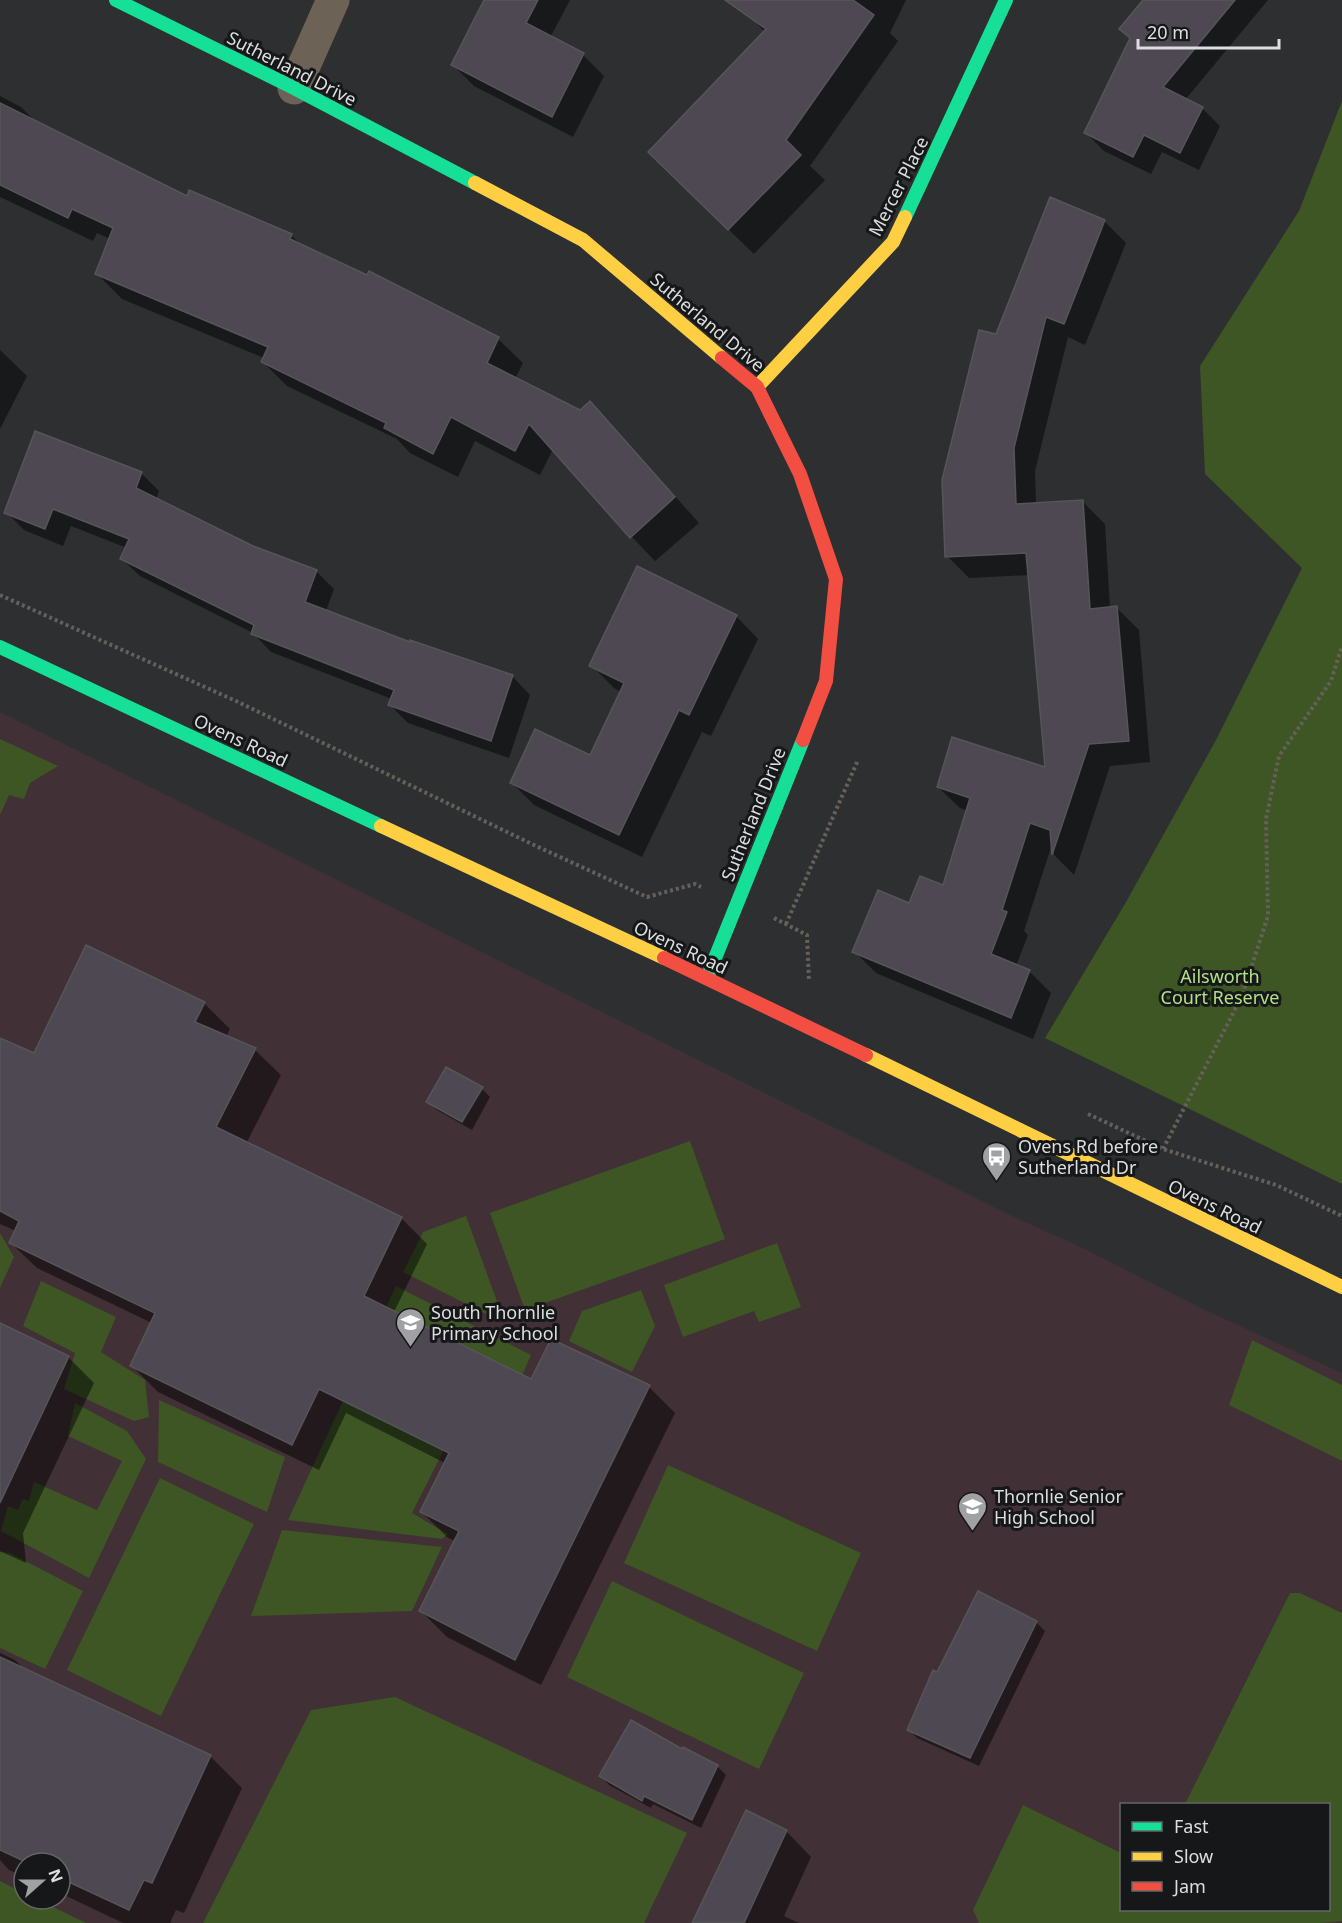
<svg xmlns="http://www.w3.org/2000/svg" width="1342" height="1923" font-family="'Noto Sans',sans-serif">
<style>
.education{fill:#413035;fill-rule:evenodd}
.green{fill:#3d5624}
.shadow{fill:#0007}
.building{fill:#4e4852;stroke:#555657;stroke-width:1.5}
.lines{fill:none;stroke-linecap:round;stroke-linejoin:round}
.path{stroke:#66605a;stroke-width:4;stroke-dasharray:3 3;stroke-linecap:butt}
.street{stroke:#6d6256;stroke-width:33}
.fast{stroke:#16e098;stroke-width:14}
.slow{stroke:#ffcf43;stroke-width:14}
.jam{stroke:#f24e42;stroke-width:14}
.labels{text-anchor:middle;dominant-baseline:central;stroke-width:6;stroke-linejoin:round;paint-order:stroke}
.street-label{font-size:18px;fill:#dcdee0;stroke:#161718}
.park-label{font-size:18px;fill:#b1e187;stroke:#161718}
.poi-label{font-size:18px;fill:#dcdee0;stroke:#161718;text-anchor:start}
</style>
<rect width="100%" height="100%" fill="#2d2f31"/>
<path class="education" d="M0,712L1008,1214L1083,1248L1203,1309L1342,1373V1923H0ZM1122,1804H1328V1910H1122ZM24,1863H60V1899H24Z"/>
<g class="green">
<polygon points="1342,101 1342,1184 1045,1038 1126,902 1216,740 1302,568 1205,474 1200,366 1299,211"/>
<polygon points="0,739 58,766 30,783 24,799 9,795 0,815"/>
<polygon points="690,1141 725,1239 525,1310 490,1213"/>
<polygon points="466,1216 502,1315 494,1318 403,1272 423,1232"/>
<polygon points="0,1233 14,1257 0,1288"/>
<polygon points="777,1243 801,1307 759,1322 754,1311 683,1337 664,1285"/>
<polygon points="41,1281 116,1317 101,1352 145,1380 149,1417 134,1421 64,1389 75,1353 23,1326"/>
<polygon points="396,1286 531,1355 505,1414 469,1400 412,1513 448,1534 442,1539 288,1520"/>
<polygon points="641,1290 655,1326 632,1372 569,1341 582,1311"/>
<polygon points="1252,1340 1342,1385 1342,1461 1229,1405"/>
<polygon points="159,1400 285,1457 267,1512 158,1462"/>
<polygon points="75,1403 127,1431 146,1459 89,1578 1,1531 8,1506 18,1510 22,1499 29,1501 34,1482 97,1510 122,1461 68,1436"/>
<polygon points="668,1465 861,1553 817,1651 624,1563"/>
<polygon points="160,1478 254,1524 161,1716 67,1670"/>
<polygon points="282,1530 442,1547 412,1611 251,1616"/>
<polygon points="0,1552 10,1553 83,1591 45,1669 0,1648"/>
<polygon points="612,1581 804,1673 759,1769 567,1677"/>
<polygon points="1290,1593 1300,1593 1342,1613 1342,1921 1321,1923 979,1923 973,1910 1023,1805 1121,1853 1122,1910 1328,1910 1328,1804 1185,1804"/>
<polygon points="395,1697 687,1833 644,1923 203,1923 311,1710"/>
<polygon points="0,1881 24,1893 24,1899 37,1899 86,1923 0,1923"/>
</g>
<g class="shadow">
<polygon points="485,0 570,0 550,38 583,55 604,76 573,137 474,86 453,65"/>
<polygon points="760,0 906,0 890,33 898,41 810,166 825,180 754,254 674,177 765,32 749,15"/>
<polygon points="1145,0 1268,0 1185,100 1202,108 1220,126 1199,170 1162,152 1151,174 1104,151 1086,133 1131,39"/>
<polygon points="0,96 21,107 37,123 188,198 291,235 302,246 368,277 370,273 498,339 523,363 515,379 580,412 590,403 614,428 699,523 655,561 631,536 553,449 540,475 475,441 458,477 410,453 397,439 287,386 263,362 264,358 122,299 97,274 110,239 97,233 93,241 0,197"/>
<polygon points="1104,221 1126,243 1085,345 1068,337 1035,471 1036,504 1083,502 1105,524 1110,608 1117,608 1139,630 1150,762 1110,766 1074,875 1054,855 1053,841 1024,931 1028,935 1016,966 1030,972 1051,993 1033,1039 876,973 854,951 910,905 944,887 968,811 960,808 938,787 1046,769 1030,575 969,578 947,556 997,336"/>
<polygon points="0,350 27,376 0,429"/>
<polygon points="141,473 159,491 156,499 253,547 316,571 334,589 326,611 411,644 512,676 530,695 509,758 408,723 390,705 392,699 271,652 253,633 140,576 121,558 127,548 71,526 63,546 24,530 6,512"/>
<polygon points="736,616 758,639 711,736 702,732 642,857 534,805 511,782 590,757 621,692 614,688 591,665"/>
<polygon points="86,947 204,1003 230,1029 226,1037 255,1050 281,1075 246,1144 401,1218 427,1244 394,1312 532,1381 649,1387 675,1413 541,1685 447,1637 421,1611 456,1541 448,1538 422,1512 445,1463 346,1413 319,1470 158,1392 132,1366 152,1323 37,1268 11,1243 16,1231 0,1224 0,1040 35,1055"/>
<polygon points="482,1089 490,1097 472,1130 437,1110 428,1102"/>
<polygon points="0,1325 68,1357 94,1383 23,1533 26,1563 0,1551"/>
<polygon points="1036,1622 1045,1631 979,1766 917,1738 908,1729 938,1674"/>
<polygon points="0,1653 15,1660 25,1670 211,1757 242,1788 184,1913 176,1910 170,1923 123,1923 60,1893 60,1863 24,1863 24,1876 9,1870 0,1860"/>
<polygon points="717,1766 726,1775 701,1828 653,1804 651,1808 609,1785 601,1776"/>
<polygon points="786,1831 811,1857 784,1916 799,1923 694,1923"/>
</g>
<g class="building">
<polygon points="484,0 538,0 526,23 584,53 552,117 451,65"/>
<polygon points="725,0 853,0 874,15 786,140 801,155 728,230 648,152 766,29"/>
<polygon points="1143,0 1235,0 1163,87 1203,107 1180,153 1144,135 1133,157 1084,133 1130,38 1119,29"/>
<polygon points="0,103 187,196 189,190 292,234 290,239 367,275 369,271 499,337 487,363 580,410 590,401 675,497 630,538 529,424 515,451 451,417 433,454 384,428 386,423 261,362 268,347 95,274 113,228 72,209 68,218 0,185"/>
<polygon points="1050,197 1105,220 1064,324 1046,317 1014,448 1016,504 1083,500 1090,609 1117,606 1129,741 1089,744 1052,855 1050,830 1030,823 1002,910 1007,912 991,954 1030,970 1011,1018 852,952 878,890 909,903 920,876 943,885 970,798 937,787 952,737 1045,767 1026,553 945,557 942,480 979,330 996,334"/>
<polygon points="35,431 142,472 136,488 253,546 317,570 305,602 410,642 410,640 513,675 491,741 388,705 394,690 251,634 254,625 120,559 129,539 53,509 45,529 4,513"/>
<polygon points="637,566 737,615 689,715 679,710 619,835 510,783 535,729 590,755 624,683 589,666"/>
<polygon points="86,945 205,1002 195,1022 256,1048 216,1127 402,1217 364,1296 531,1379 551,1339 650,1385 515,1660 419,1611 459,1531 420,1512 449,1453 319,1389 292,1445 130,1366 155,1313 9,1243 19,1221 0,1211 0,1038 34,1053"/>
<polygon points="446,1067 483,1087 462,1122 426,1102"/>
<polygon points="0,1323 69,1356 0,1503"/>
<polygon points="978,1591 1037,1621 970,1758 907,1730 933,1670 937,1672"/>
<polygon points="0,1657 211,1755 152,1883 144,1880 129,1910 60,1878 60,1863 28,1863 0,1850"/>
<polygon points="631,1720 682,1749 683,1747 718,1765 692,1820 644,1796 642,1801 599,1776"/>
<polygon points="746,1810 787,1830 744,1923 692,1923"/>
</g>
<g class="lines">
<g class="path">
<polyline points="0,595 236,701 536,846 647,897 695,884 701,887"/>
<polyline points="774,918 807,935 809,981"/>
<polyline points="786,924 858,760"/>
<polyline points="1088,1114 1163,1149 1276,1185 1342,1216"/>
<polyline points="1163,1149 1242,996 1268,916 1266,819 1279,756 1331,681 1342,646"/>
</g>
<polyline class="street" points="294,88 333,0"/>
<g class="fast">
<polyline points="116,0 294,88 475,183"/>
<polyline points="905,217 1006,0"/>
<polyline points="0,647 381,826"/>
<polyline points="707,978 803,740"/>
</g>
<g class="slow">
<polyline points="475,183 583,240 722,358"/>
<polyline points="757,387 893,242 905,217"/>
<polyline points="381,826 664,958"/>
<polyline points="866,1055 1342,1287"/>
</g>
<g class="jam">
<polyline points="722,358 757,387 800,474 836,579 826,681 803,740"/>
<polyline points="664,958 866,1055"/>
</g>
</g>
<defs>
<symbol id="bus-pin" viewBox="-11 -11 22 30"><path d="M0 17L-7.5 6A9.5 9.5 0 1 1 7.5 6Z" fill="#9fa1a3" stroke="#161718"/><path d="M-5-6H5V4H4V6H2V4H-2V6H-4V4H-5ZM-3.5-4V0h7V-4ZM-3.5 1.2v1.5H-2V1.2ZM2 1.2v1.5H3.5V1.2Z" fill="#fff"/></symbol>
<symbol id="school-pin" viewBox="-11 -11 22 30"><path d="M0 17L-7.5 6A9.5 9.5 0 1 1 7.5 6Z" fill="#9fa1a3" stroke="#161718"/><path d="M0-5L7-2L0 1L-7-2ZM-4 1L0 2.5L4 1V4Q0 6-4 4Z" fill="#fff"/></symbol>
</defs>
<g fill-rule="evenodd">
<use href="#bus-pin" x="980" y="1140" width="33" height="45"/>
<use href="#school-pin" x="394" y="1306" width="33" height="45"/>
<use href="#school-pin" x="956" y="1490" width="33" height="45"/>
</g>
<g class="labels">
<g class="street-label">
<text transform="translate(292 68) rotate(27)">Sutherland Drive</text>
<text transform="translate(898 186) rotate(-63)">Mercer Place</text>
<text transform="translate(708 322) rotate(40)">Sutherland Drive</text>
<text transform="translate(241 740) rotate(25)">Ovens Road</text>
<text transform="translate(753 814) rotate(-68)">Sutherland Drive</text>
<text transform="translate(681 947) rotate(25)">Ovens Road</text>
<text transform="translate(1215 1206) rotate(26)">Ovens Road</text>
</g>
<g class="park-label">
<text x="1220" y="976">Ailsworth<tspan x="1220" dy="21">Court Reserve</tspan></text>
</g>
<g class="poi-label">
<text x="1018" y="1146">Ovens Rd before<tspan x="1018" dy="21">Sutherland Dr</tspan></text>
<text x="431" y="1312">South Thornlie<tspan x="431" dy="21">Primary School</tspan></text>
<text x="994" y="1496">Thornlie Senior<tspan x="994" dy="21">High School</tspan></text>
</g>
</g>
<rect x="1120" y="1803" width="210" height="108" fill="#161718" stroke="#656768" stroke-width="1.5"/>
<rect x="1132" y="1822" width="30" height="9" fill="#16e098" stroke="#656768" stroke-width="1.5"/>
<text x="1174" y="1833" font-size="18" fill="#dcdee0">Fast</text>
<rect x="1132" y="1852" width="30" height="9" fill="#ffcf43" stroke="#656768" stroke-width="1.5"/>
<text x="1174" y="1863" font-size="18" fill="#dcdee0">Slow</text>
<rect x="1132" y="1882" width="30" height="9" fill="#f24e42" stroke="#656768" stroke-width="1.5"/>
<text x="1174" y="1893" font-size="18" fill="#dcdee0">Jam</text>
<g transform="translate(42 1881) rotate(69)"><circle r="28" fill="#161718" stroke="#656768" stroke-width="1.5"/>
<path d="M0-4.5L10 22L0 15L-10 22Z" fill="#9fa1a3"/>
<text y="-9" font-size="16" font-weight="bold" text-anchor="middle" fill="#dcdee0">N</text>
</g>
<path d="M1138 39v9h141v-9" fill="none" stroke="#dcdee0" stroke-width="3"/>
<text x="1147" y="39" font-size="18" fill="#dcdee0" stroke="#161718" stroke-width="4.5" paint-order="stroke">20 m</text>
</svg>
